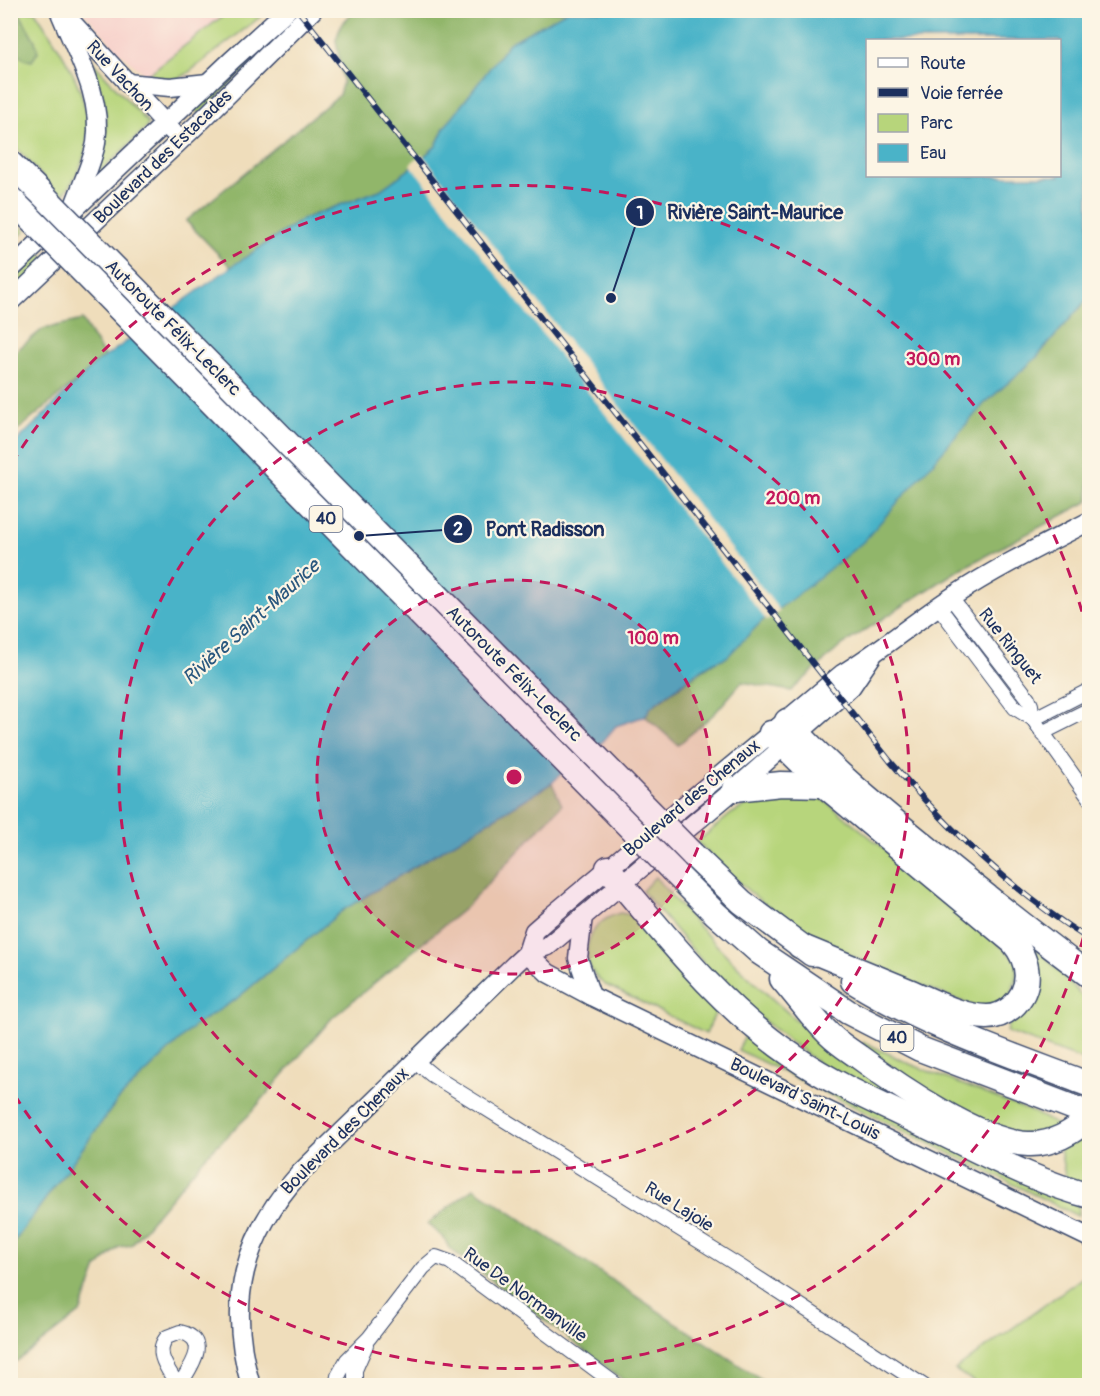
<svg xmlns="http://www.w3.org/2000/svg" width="1100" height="1396" font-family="Pangolin,sans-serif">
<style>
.built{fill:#f7d0ca}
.green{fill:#b7d57b;stroke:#69826c;stroke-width:1.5}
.forest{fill:#91b66b;stroke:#567264;stroke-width:1.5}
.water{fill:#4ab3c8;stroke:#327193;stroke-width:1.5;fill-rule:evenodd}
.pier{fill:#efddbb}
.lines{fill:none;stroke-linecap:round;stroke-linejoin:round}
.street-casing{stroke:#3b496c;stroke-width:16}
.secondary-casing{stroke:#3b496c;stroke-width:21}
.highway-casing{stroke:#3b496c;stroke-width:27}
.street{stroke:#fff;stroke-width:14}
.secondary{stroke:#fff;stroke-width:18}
.highway{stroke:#fff;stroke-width:24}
.rail-casing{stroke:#1b2f5e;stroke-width:6}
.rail{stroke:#fcf5e5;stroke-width:4;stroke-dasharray:11;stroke-linecap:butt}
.highway-bridge-casing{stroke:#3b496c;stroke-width:27;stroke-linecap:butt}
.highway-bridge{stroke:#fff;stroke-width:24}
.ring{fill:none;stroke:#c2185b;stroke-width:3;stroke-dasharray:10 8}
.labels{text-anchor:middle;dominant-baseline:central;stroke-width:4.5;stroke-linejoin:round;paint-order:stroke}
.shield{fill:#fcf5e5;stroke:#5e6a86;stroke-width:1.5}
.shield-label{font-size:16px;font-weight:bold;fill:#1b2f5e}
.street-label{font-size:18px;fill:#1b2f5e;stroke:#fcf5e5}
.water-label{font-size:20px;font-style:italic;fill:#29577e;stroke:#fcf5e5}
.centre{fill:#c2185b;stroke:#fcf5e5;stroke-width:3}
.ring-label{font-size:18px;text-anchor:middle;font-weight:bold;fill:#c2185b;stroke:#fcf5e5;stroke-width:4.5;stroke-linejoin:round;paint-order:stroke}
.leader{fill:none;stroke:#1b2f5e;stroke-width:2}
.callout-dot{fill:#1b2f5e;stroke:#fcf5e5;stroke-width:2}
.mark-label{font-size:18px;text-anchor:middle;font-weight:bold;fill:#fff}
.callout-label{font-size:20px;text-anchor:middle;font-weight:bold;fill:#1b2f5e;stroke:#fcf5e5;stroke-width:4.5;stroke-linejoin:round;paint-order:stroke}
</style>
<rect width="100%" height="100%" fill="#fcf5e5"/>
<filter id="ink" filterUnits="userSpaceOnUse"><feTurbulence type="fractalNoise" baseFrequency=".0167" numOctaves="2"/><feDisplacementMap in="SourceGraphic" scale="12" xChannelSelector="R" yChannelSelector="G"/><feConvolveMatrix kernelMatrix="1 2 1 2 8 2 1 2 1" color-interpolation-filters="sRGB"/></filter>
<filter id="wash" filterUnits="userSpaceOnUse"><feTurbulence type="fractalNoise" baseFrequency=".008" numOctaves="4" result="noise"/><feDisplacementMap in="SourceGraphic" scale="24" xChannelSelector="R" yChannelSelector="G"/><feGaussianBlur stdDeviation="1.35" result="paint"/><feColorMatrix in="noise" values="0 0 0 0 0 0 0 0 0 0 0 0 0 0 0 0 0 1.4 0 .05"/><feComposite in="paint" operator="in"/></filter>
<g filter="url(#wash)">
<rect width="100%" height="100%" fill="#efddbb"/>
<polygon class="built" points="82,11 229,11 146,76 120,53"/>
<g class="green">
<path d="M18,11H35C74,70 117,132 61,197L11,142L10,40L20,56L32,60L35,41Z"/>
<polygon points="229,11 268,11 185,75 177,79 146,76"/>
<polygon points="298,11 305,11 200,114 193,108"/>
<path d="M89,58L148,123L147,127L92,180C96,166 102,150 105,135C110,109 98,82 89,58Z"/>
<polygon points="11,216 25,231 11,243"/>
<polygon points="40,253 46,260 11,294 11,282"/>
<path d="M764,794L813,796L824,800L968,916L1019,963L1010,1000L983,1010C915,982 844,959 783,917C751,896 724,869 697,842L731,814L755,800V797Z"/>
<path d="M655,877C711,943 771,1003 840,1055C868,1076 899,1094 929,1113L827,1070L731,995L642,891Z"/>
<path d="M620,913L632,915L718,1007L706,1034L604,984C575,962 585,922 620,913Z"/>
<polygon points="1018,934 1047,958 1089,1004 1089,1062 1007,1032 1010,1021 1016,1018"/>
<polygon points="747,1033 1078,1204 1078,1216 738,1050"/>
<polygon points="864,1042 910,1064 1035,1113 1063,1128 1014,1136 938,1098 862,1046"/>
<polygon points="1087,1133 1089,1134 1089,1188 1066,1181 1060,1149"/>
<polygon points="1090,1272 1089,1385 979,1385 955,1370"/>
</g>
<g class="forest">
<path d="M11,10L18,11L35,41L38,52L32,61C8,58 10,28 11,10Z"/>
<polygon points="354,11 567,11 444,128 436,146 407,171 380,190 303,219 231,267 186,221 339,95 343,81 336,40 341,25"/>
<polygon points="1089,297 1089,501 957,571 842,645 791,691 742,682 715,713 678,745 645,716 651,707 714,662 984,404 1036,358"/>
<polygon points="82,320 105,357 11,436 11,355 43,329"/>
<polygon points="552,783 562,805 465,908 332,1018 249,1115 205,1157 131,1245 119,1247 97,1268 80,1313 17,1361 11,1362 11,1246 117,1101 195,1025 235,1000 343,910"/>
<polygon points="474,1188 766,1383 763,1386 630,1385 449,1248 444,1238 427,1224"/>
</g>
<path class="water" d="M567,11H1089V297L1036,358L984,404L863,542L797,595L761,622L727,657L714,662L697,672L651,707L645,716L616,726L600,745L567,768L552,783L343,910L235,1000L195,1025L117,1101L11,1246V447L95,364L231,267L303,219L380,190L407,171L436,146L444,128L509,43ZM868,40H1060V176H868Z"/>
<polygon class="pier" points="422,154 780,611 767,621 410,164"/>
</g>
<g filter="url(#ink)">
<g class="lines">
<defs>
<g id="street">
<polyline points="951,598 1028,698 1031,705 1033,719"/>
<polyline points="938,606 1015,708 1033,719 1090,799"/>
<polyline points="1033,719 1090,690"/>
<polyline points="1042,733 1090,709"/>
<polyline points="415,1061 432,1075 741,1267 924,1386"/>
<path d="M178,1386C169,1370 153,1353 167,1337L180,1332C213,1340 189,1369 179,1386"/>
<polyline points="336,1386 338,1376 347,1360 369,1338 423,1268 436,1257 450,1262 618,1386"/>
<polyline points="355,1386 355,1370 366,1345"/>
</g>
<g id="secondary">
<path d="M59,10C76,53 103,96 96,143C92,164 80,188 73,209"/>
<polyline points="68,18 173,132"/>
<polyline points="127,83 170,87 208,83"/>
<polyline points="10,270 232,60 287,10"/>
<polyline points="10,302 201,121 313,10"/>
<polyline points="583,916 578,958 591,996"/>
<path d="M527,953L534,931L550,917L842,674C880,651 914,622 952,597C996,568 1043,545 1090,521"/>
<polyline points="527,953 548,973 591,996 1090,1238"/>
<path d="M251,1386C226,1302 243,1236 301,1172L514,965L527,953L548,946L735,789L851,687L872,656"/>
</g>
<g id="highway">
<polyline points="10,163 44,196"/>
<polyline points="10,198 26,214"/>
<path d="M787,721C828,767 877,807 925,846C979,891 1034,934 1090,976"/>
<path d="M771,733L824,785L1013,942C1030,962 1033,988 1012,1007C1005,1013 997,1017 987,1017C961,1017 933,1001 909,991C873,976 836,961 800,946"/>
<polyline points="735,789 781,784 824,785"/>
<polyline points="692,854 742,902 812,954"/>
<path d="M608,868C664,934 720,1007 793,1056C839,1088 892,1109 943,1134C991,1157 1037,1182 1090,1196"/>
<polyline points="673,871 716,914 759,952 848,1012 920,1049 1090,1114"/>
<path d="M782,979C798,997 812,1018 830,1035C838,1043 849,1050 859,1057C897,1085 981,1143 1028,1144C1051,1145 1073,1133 1090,1117"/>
<path d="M853,981C927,1027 1009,1054 1090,1085"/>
</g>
</defs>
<use href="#street" class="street-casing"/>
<use href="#secondary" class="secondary-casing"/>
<use href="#highway" class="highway-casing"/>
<use href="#street" class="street"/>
<use href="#secondary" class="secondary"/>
<use href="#highway" class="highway"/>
<defs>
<path id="rail" d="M298,10L890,761C950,831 1011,890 1090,940"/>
</defs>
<use href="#rail" class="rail-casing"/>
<use href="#rail" class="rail"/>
<defs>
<g id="highway-bridge">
<polyline points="44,196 692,854"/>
<polyline points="26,214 673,871"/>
</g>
</defs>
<use href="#highway-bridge" class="highway-bridge-casing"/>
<use href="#highway-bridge" class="highway-bridge"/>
</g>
</g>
<circle cx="514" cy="777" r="197" fill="#c2185b" fill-opacity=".12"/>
<g class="ring">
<circle cx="514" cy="777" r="197"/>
<circle cx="514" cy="777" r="395"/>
<path d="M1088 920A592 592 0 0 1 12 1091M12 463A592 592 0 0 1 1088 634"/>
</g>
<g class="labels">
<g class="shield">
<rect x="309.5" y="506" width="33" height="26" rx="4.5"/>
<rect x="880.5" y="1025" width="33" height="26" rx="4.5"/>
</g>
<g class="shield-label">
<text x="326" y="519">40</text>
<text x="897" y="1038">40</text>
</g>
<g class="street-label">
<text transform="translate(120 76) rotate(47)">Rue Vachon</text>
<text transform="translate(163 157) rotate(-44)">Boulevard des Estacades</text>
<text transform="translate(173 328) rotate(45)">Autoroute Félix-Leclerc</text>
<text transform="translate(1010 646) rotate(52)">Rue Ringuet</text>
<text transform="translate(514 674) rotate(45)">Autoroute Félix-Leclerc</text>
<text transform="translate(692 798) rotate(-40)">Boulevard des Chenaux</text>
<text transform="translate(805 1099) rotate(26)">Boulevard Saint-Louis</text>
<text transform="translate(345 1131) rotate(-45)">Boulevard des Chenaux</text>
<text transform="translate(679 1207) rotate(32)">Rue Lajoie</text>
<text transform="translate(525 1295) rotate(36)">Rue De Normanville</text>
</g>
<g class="water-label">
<text transform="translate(251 622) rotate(-42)">Rivière Saint-Maurice</text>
</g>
</g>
<circle cx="514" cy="777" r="9" class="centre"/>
<g class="ring-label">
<text x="933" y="365">300 m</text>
<text x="793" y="504">200 m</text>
<text x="653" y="644">100 m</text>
</g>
<path class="leader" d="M611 298L640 212M359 536L458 529"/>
<g class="callout-dot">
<circle cx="611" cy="298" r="6"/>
<circle cx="359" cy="536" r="6"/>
<circle cx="640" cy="212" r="15"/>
<circle cx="458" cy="529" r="15"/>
</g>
<g class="mark-label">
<text x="640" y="219">1</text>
<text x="458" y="535">2</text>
</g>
<g class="callout-label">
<text x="755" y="219">Rivière Saint-Maurice</text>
<text x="545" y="536">Pont Radisson</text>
</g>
<rect width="1100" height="1396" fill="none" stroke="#fcf5e5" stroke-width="36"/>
<rect x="866" y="39" width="195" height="138" fill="#fcf5e5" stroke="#a2a6af" stroke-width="1.5"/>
<rect x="878" y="58" width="30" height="9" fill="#ffffff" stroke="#a2a6af" stroke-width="1.5"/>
<text x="920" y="69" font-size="18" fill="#1b2f5e">Route</text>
<rect x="878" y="88" width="30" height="9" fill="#1b2f5e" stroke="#a2a6af" stroke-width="1.5"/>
<text x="920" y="99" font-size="18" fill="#1b2f5e">Voie ferrée</text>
<rect x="878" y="114" width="30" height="18" fill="#b7d57b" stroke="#a2a6af" stroke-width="1.5"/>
<text x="920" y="129" font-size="18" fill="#1b2f5e">Parc</text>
<rect x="878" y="144" width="30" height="18" fill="#4ab3c8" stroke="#a2a6af" stroke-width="1.5"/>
<text x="920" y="159" font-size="18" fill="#1b2f5e">Eau</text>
</svg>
